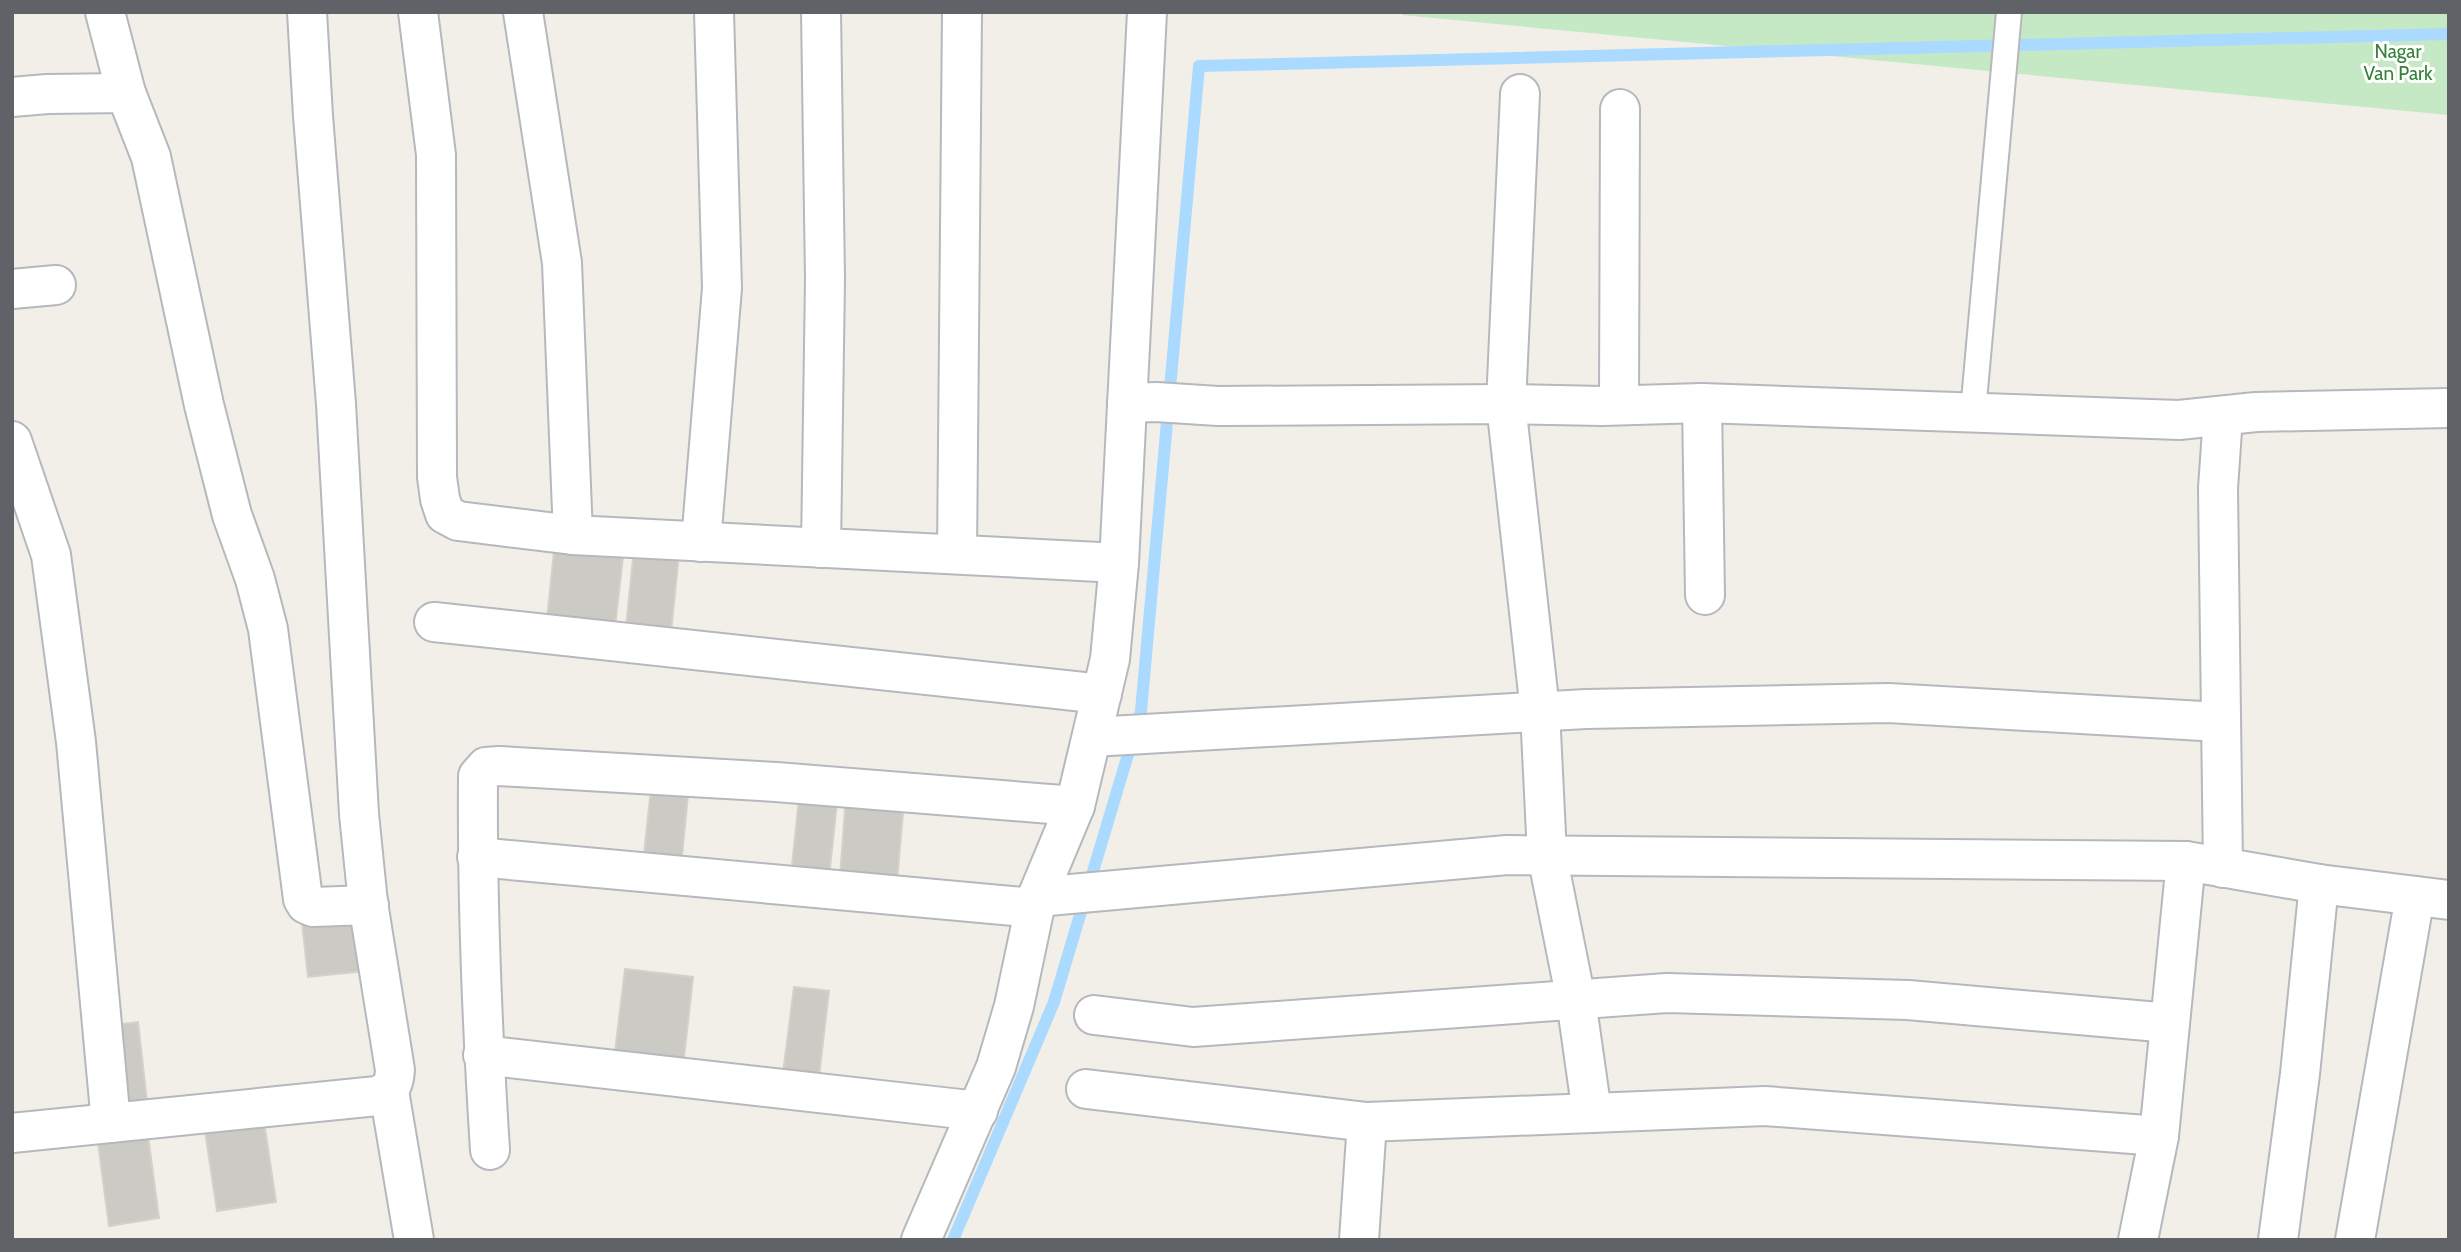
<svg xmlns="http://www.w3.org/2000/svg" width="2461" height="1252" font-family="Cabin,sans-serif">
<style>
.green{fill:#c5e8c5}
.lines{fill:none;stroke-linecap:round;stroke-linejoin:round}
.stream{stroke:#aadaff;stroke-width:12}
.building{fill:#cccac5;stroke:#d6d1c6;stroke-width:2}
.lane-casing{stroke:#b5b8bc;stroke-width:28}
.street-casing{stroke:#b5b8bc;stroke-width:42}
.lane{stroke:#fff;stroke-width:24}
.street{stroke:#fff;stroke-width:38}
.labels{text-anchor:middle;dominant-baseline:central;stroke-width:6;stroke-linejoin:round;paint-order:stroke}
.park-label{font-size:19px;fill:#348238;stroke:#fff}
</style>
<rect width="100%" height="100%" fill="#f1efe8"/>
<polygon class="green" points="1402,12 2449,12 2449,115 1402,15"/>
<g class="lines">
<polyline class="stream" points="953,1240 1054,1002 1141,711 1199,66 2449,34"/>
</g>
<g class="building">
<polygon points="556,533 625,540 614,635 546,628"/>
<polygon points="635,539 680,544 670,642 625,637"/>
<polygon points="652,780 689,784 681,867 643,863"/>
<polygon points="800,789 838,793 829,878 791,875"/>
<polygon points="846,796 904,801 897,881 840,877"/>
<polygon points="368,914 374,970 308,977 302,922"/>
<polygon points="625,969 693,977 683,1067 614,1060"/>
<polygon points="794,987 829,991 818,1085 782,1081"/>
<polygon points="138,1022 147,1102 115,1106 106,1026"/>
<polygon points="263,1115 276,1202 217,1211 204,1124"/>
<polygon points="148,1136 159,1218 109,1226 98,1143"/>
</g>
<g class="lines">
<defs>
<polyline id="lane" points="1973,412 2009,12"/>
<g id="street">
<polyline points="105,12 126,93 151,157 204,405 232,515 255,579 268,629 303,899 306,904 313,907 369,905"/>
<polyline points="418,12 436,155 437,477 440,499 445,514 458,521 573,535 1119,563"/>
<polyline points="523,12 562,263 573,535"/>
<polyline points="821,12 825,279 821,548"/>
<polyline points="1520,94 1506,404 1540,711 1547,855 1576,1000 1592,1113"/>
<polyline points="12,97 47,94 126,93"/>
<polyline points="12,289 56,285"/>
<polyline points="1127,403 1156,402 1218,406 1506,404 1602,406 1702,403 2179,420 2256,412 2449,408"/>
<polyline points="1702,403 1705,595"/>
<polyline points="1619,405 1620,109"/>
<polyline points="12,441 51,555 76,742 111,1123"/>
<polyline points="701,542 722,288 714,12"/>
<polyline points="957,554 962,12"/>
<polyline points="434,622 1102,694"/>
<polyline points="1092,737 1586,709 1888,703 2220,722"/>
<polyline points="477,857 1034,908"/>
<polyline points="2223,868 2218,488 2223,416"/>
<polyline points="1037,897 1507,855 2186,861"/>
<polyline points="1094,1015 1193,1027 1667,993 1908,1000 2170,1023"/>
<polyline points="483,1055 978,1111"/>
<polyline points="1086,1089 1367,1122 1765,1106 2159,1136 2186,861 2319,884 2449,900"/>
<polyline points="389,1091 414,1240"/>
<path d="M12,1133L377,1096C391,1090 394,1085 395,1070L368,903L359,814L336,404L313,116L307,12"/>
<path d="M490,1150C482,1025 477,900 478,776L486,767L499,766L776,782L1075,806"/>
<polyline points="921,1240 996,1067 1014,1006 1037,897 1075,806 1110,659 1119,563 1147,12"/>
<polyline points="1359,1240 1367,1122"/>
<polyline points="2138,1240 2159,1136"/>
<polyline points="2278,1240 2300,1074 2319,884"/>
<polyline points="2355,1240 2415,896"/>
</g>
</defs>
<use href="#lane" class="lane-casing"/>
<use href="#street" class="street-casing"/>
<use href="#lane" class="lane"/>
<use href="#street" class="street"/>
</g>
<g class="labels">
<g class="park-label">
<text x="2398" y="51">Nagar<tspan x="2398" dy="22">Van Park</tspan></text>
</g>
</g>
<rect width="2461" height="1252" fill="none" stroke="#5f6368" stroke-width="28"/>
</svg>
